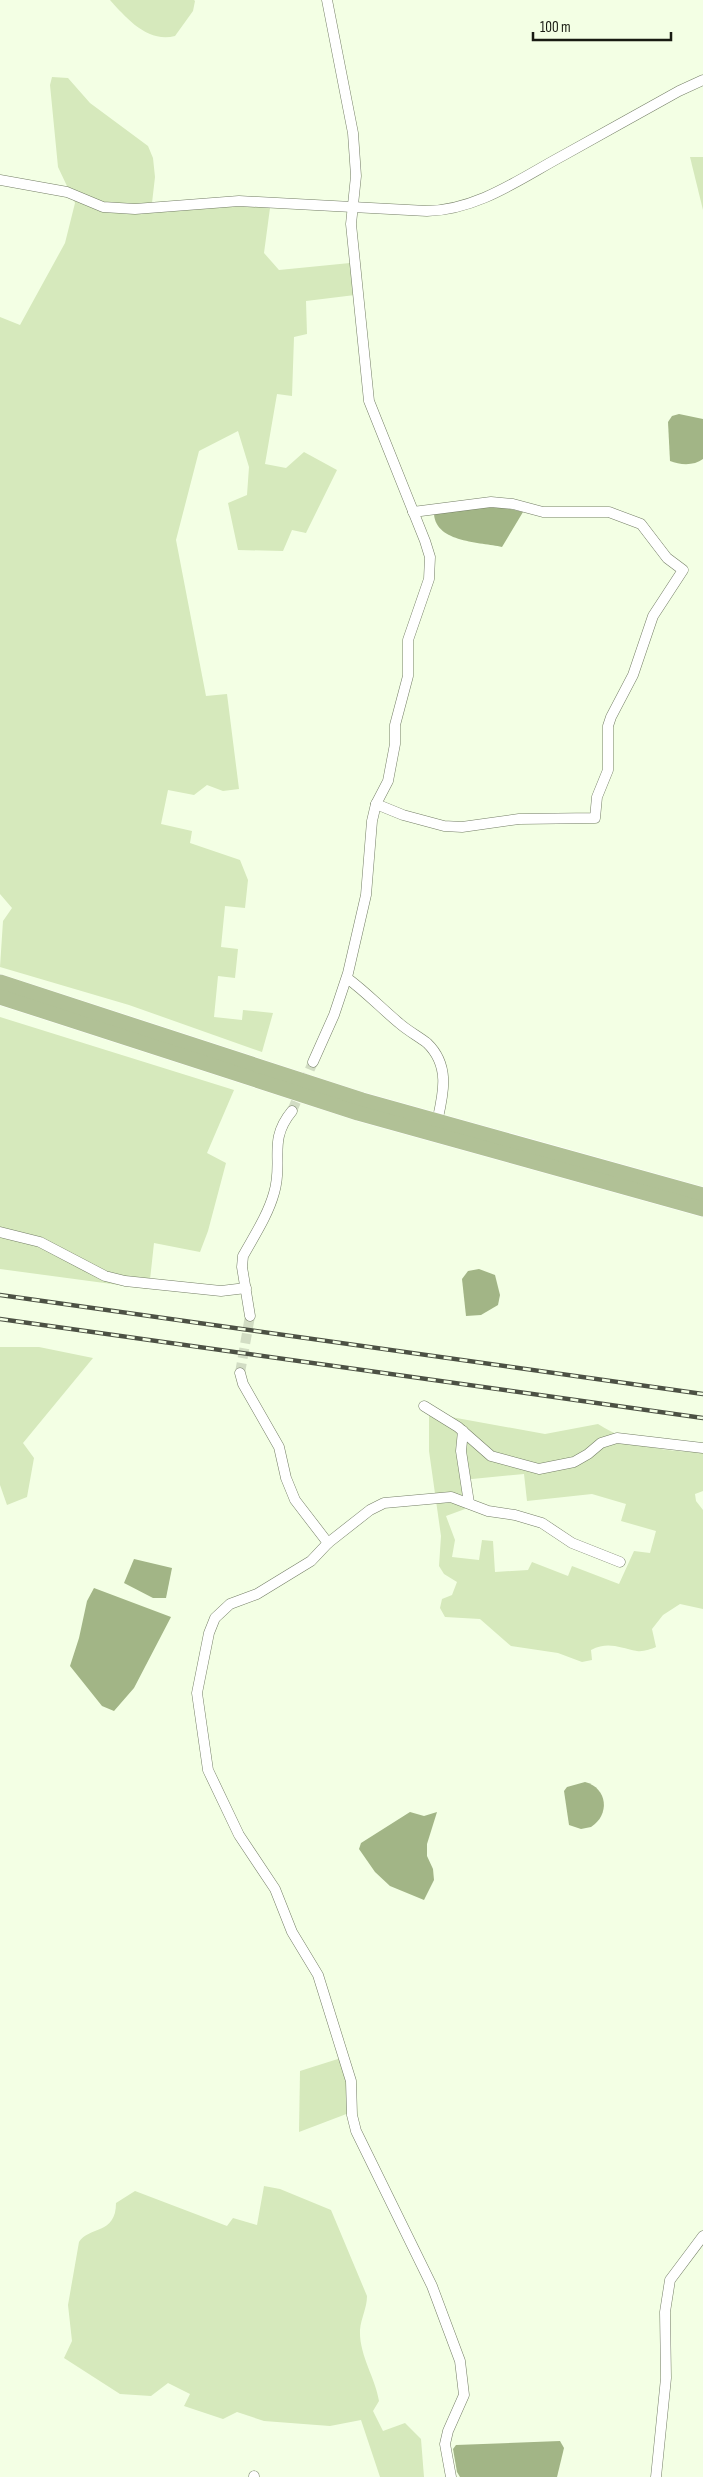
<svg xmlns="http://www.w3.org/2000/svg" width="703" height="2477" font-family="'Sofia Sans Condensed',sans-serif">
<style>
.green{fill:#d6e9bc;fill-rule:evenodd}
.water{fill:#a2b586}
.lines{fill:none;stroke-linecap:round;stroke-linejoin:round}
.street-tunnel{stroke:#d2ddc4;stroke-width:10;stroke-dasharray:10 5;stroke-linecap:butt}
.street-casing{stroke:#747e66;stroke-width:11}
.primary-casing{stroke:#fff;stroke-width:16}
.street{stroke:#fff;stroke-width:10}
.primary{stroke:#b1c196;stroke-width:15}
.rail-casing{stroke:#4c5144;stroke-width:4.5}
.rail{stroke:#f3ffe4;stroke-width:2.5;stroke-dasharray:8;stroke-linecap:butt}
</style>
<rect width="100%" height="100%" fill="#f3ffe4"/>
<g class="green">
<path d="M110,0H194L195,1L193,11L175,36C148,43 127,19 110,0Z"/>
<polygon points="52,77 68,78 90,103 148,146 153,158 155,177 152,203 240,204 270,208 264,253 279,270 350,263 355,295 306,301 307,334 294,337 292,396 277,394 265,464 286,468 304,452 337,470 306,533 292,530 283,551 238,550 228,503 247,495 249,467 238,431 199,451 176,540 206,696 227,694 239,789 223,791 207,785 194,795 168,790 161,824 192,831 190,843 240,860 248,880 245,908 225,906 221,947 238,949 235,978 218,976 214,1017 242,1020 243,1010 273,1013 262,1052 129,1005 0,967 3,921 12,908 0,894 0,317 20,325 65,243 75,203 58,167 50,85"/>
<polygon points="690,157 703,157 703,210"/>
<polygon points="0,1017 234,1090 207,1153 226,1163 208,1231 200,1252 154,1243 149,1289 0,1269"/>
<polygon points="0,1347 39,1347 93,1358 23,1443 34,1458 27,1497 7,1505 0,1485"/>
<path d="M429,1413L545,1434L598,1424C634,1446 661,1452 703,1452V1491L695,1494L696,1501L703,1510V1609L680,1604L663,1615L652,1629L656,1647C651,1649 643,1652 637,1651C619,1648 609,1641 591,1650L592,1660L582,1662L558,1653L511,1646L480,1619L445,1617L440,1608L442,1599L452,1595L457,1582L444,1574L439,1566L441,1536L429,1451ZM524,1474L527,1501L592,1494L626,1504L621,1521L656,1531L650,1553L634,1551L619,1584L572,1566L568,1576L532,1562L528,1570L495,1572L493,1541L482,1540L479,1560L452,1557L455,1540L446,1516L465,1509L462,1480Z"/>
<polygon points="341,2058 350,2091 349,2113 299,2132 300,2071"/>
<path d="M264,2186L280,2189L331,2210L367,2296C367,2308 361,2318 360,2330C359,2355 375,2377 379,2401L373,2411L383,2431L405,2423L421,2439L424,2477H380L361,2420L330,2426L264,2421L237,2412L223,2419L184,2406L190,2394L168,2383L151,2396L120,2394L64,2358L72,2341L68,2305L79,2242C89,2226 116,2235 116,2203L135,2191L227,2226L233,2218L257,2225Z"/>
</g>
<g class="water">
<path d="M679,414L703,419V459C694,466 680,465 670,461L668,422L672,416Z"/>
<path d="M488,504L523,512L502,547C481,542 436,543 434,514Z"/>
<polygon points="479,1269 495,1275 500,1295 498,1305 481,1315 466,1316 462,1279 468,1271"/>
<polygon points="134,1559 172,1568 166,1598 153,1598 124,1583"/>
<polygon points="94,1588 171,1617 134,1688 114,1711 102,1706 70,1666 79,1638 87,1601"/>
<path d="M585,1782C608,1788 610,1815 591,1827L581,1829L569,1825L564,1791L567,1787Z"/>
<polygon points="410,1812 424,1816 437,1812 427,1844 427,1856 433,1869 434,1880 424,1900 390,1886 375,1872 359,1849 361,1843"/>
<polygon points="560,2441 564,2448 557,2477 460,2477 457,2472 453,2449 456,2445"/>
</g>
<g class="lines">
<g class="street-tunnel">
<polyline points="292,1111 313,1062"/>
<polyline points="240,1373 250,1316"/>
</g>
<defs>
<g id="street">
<path d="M0,180L67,192L103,207L135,209L239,201L427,211C478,210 521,178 564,155C602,134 641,112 679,91L703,80"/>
<polyline points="376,804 403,815 444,826 462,827 519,819 595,818 597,797 608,770 608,726 611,717 633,675 653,616 683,570 667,558 641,524 609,512 543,512 513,504 491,502 413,512"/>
<path d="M347,978C366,992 381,1008 399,1023C408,1031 418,1036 427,1043C451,1066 443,1095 437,1122"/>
<polyline points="313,1062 334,1015 348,973 366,895 372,821 376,804 388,781 395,744 395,725 408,676 408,640 429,579 430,557 425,541 369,401 351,224 356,176 353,133 327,0"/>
<polyline points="0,1232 40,1242 105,1276 125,1281 221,1291 246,1288"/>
<path d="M250,1316L242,1267L243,1256C254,1236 268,1215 274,1193C284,1161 267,1141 292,1111"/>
<polyline points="240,1373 243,1384 279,1447 286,1478 295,1500 328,1543 311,1561 257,1594 230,1604 215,1618 209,1633 197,1693 208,1770 239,1835 275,1889 292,1932 318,1975 351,2081 352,2115 356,2131 432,2286 460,2361 464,2395 448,2431 445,2444 451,2477"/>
<polyline points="424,1406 458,1427 491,1456 539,1469 574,1462 588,1454 601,1443 617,1438 703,1448"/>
<polyline points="463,1431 461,1451 469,1503"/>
<polyline points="328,1543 370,1510 384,1503 451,1497 488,1511 515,1515 542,1523 572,1543 620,1562"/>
<polyline points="254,2477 254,2476"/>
<polyline points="656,2477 666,2378 665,2312 670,2280 703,2236"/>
</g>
<g id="primary">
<polyline points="0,982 362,1100 703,1195"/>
<polyline points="0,997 358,1113 703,1209"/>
</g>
</defs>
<use href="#street" class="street-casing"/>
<use href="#primary" class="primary-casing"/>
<use href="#street" class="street"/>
<use href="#primary" class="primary"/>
<defs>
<g id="rail">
<polyline points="0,1295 703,1394"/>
<polyline points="0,1319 703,1418"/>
</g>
</defs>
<use href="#rail" class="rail-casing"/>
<use href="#rail" class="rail"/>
</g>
<path d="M533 32v8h138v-8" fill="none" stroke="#181b12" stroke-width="2.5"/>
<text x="540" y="32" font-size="15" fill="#181b12" stroke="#f3ffe4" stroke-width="4" paint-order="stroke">100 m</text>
</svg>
